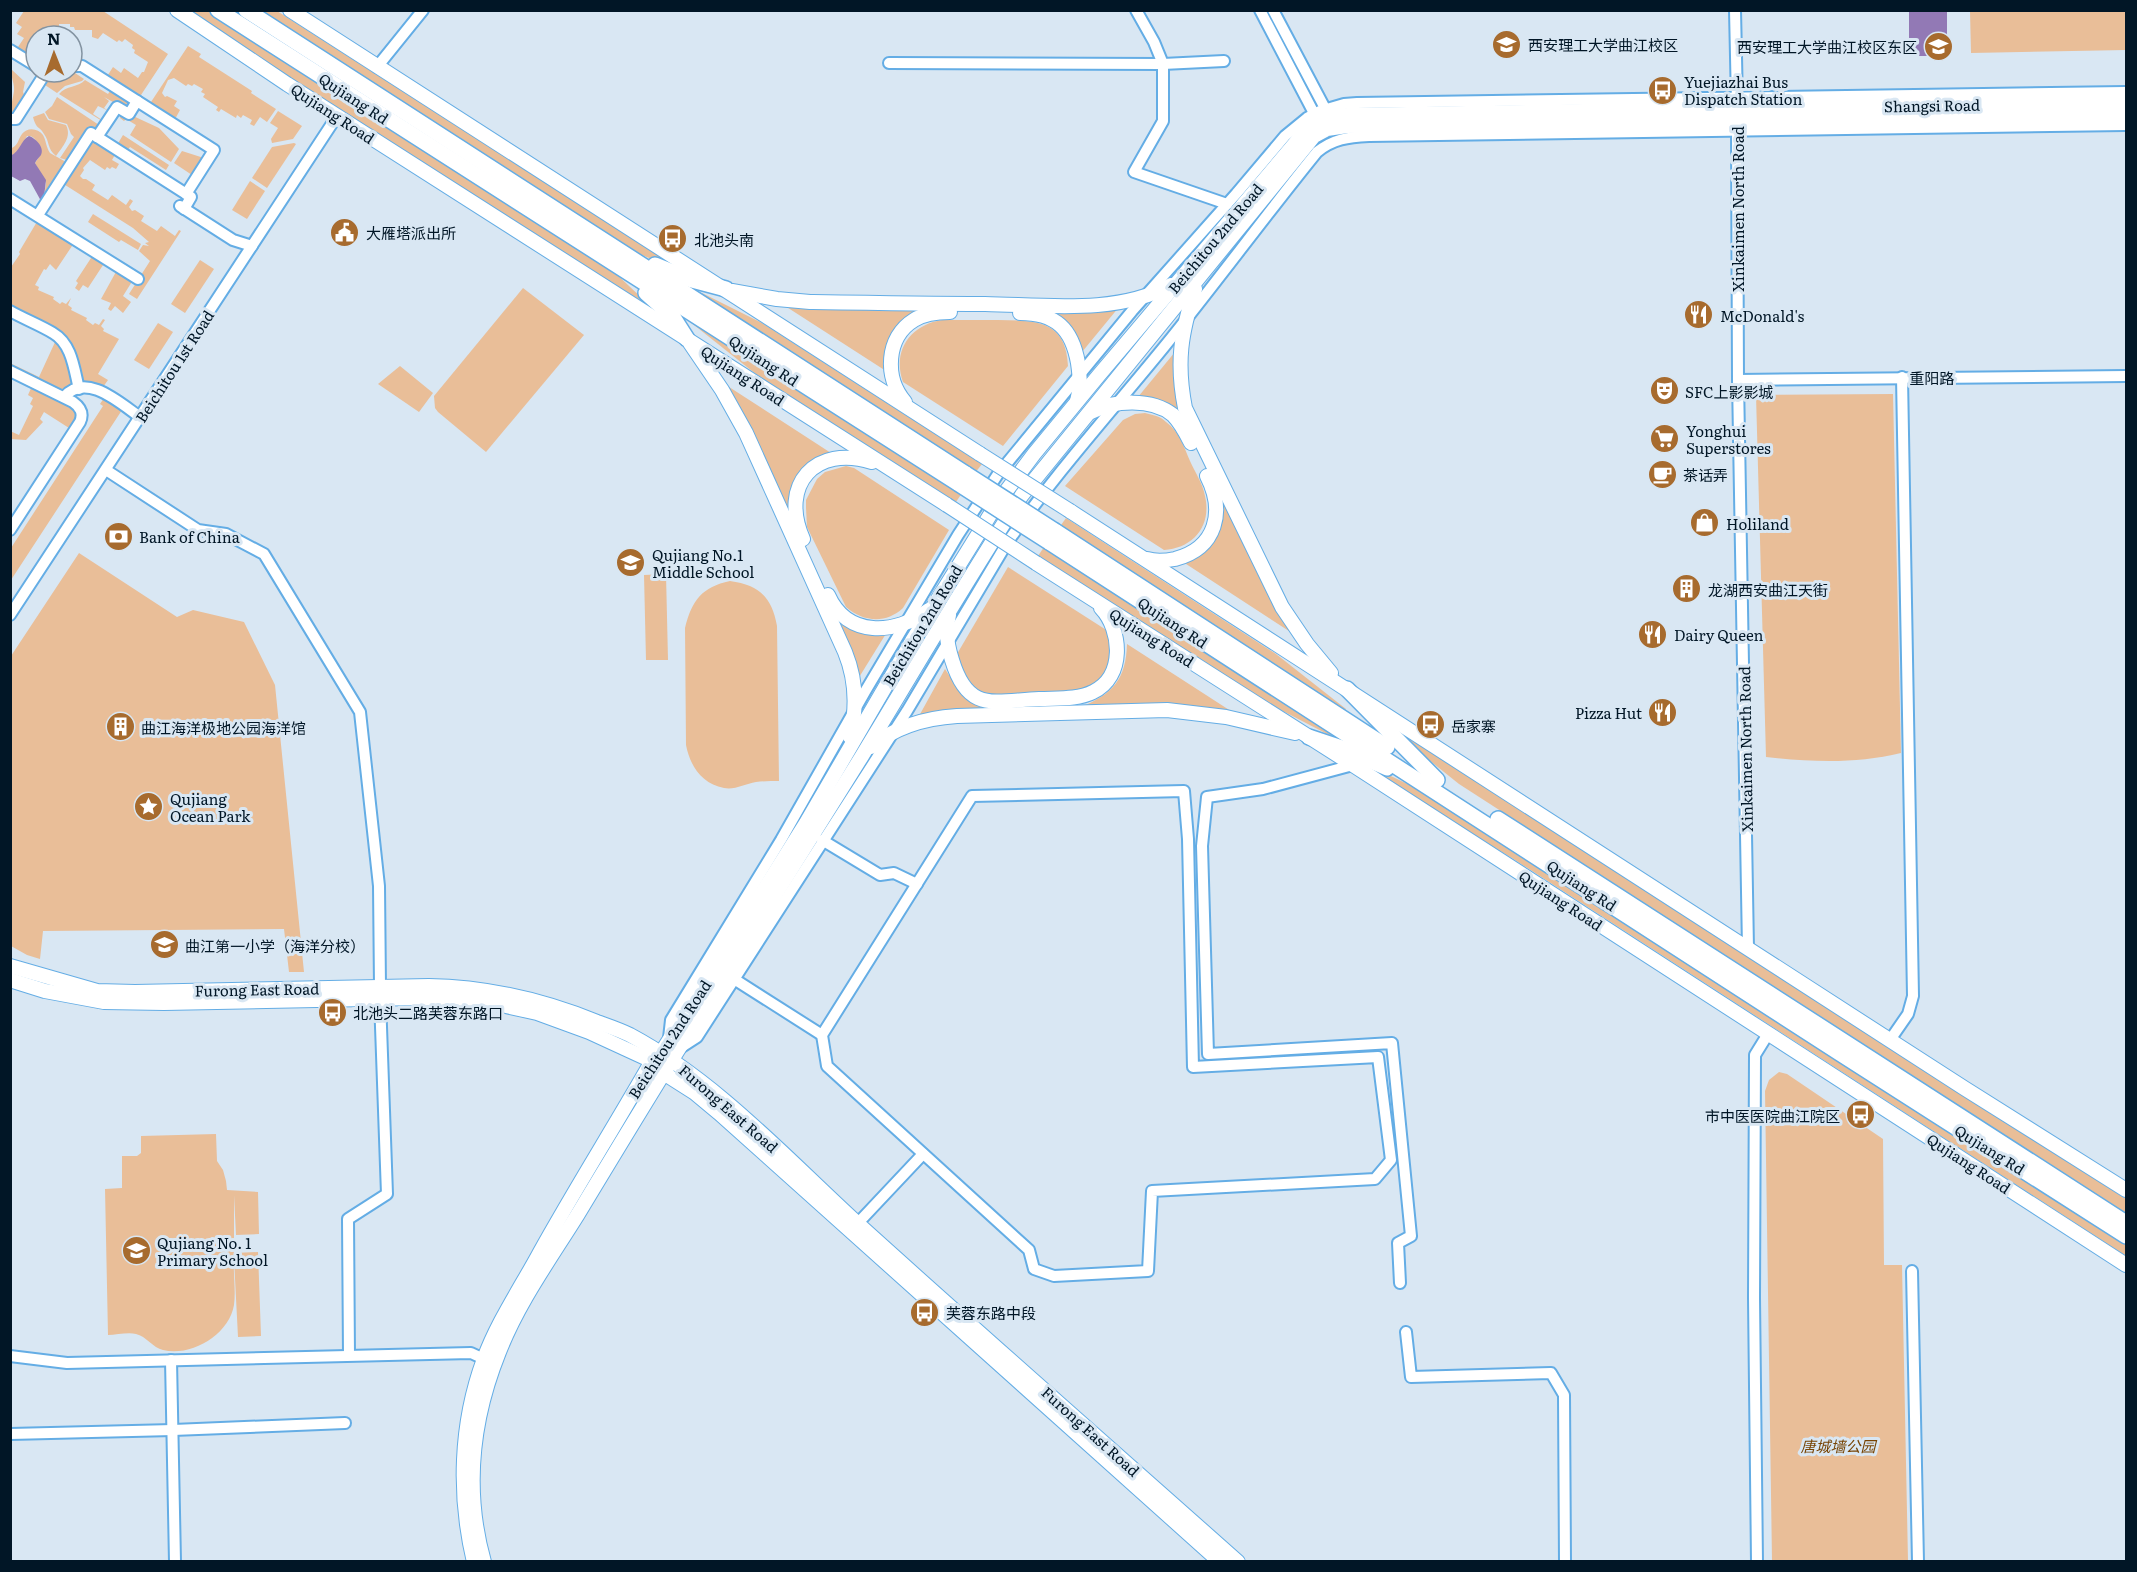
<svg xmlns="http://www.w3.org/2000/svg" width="2137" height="1572" font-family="Literata,'Noto Sans SC',serif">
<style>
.green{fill:#e9be98}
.water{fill:#9279b5}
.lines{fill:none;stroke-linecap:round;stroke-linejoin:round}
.minor-casing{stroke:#64ade5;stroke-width:14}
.major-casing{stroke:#64ade5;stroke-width:16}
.highway-casing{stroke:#64ade5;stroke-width:18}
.minor{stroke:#fff;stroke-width:10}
.major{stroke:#fff;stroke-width:14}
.highway{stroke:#fff;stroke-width:15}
.major-bridge-casing{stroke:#64ade5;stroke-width:16;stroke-linecap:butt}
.highway-bridge-casing{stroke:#64ade5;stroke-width:18;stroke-linecap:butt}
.major-bridge{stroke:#fff;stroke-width:14}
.highway-bridge{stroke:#fff;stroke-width:15}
.labels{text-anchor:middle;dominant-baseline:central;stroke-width:6;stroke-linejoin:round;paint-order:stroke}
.poi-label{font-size:15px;fill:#011626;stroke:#d9e7f3;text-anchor:start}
.street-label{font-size:15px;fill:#011626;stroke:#d9e7f3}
.park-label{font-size:15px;font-style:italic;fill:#774404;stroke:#d9e7f3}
</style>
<rect width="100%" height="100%" fill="#d9e7f3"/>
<g class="green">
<polygon points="24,11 103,11 168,54 139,98 106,78 113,67 121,73 124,68 138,78 142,72 144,72 148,62 134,53 135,50 132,48 133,45 125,39 122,42 119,40 117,42 103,33 98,39 92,37 92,30 75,30 74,27 70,27 70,24 59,24 59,27 55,28 55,31 37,31 36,35 36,63 16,50 24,38 17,34 22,27 16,23"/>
<polygon points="186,11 208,11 612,270 644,300 644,303 642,304 286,77"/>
<polygon points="259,11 277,11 667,260 668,264 665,265 633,251"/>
<polygon points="1970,11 2126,11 2126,50 1971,53"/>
<polygon points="188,46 201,54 199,57 252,91 251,93 276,109 267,122 260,117 254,126 250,124 252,120 243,115 241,118 237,115 236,118 221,109 219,112 216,110 218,107 203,97 205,94 201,92 203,89 194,84 192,86 188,84 186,86 174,78 168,80 162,93 165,97 167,96 177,101 174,106 180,110 174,121 149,105"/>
<path d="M11,69L25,82L23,92L26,99L16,113H11C11,104 13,98 14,91C15,85 11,78 11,69Z"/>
<polygon points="72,71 84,79 82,81 65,86 57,93 42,83 49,72"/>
<path d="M85,80L108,94L112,88L133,102L128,109L120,106L104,97L109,101L104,108L109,111L98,106L93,114L102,120V121L59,94C66,85 78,88 85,80Z"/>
<path d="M57,97L99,125L96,130L91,127L37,211L44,197L46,183L35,163L41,154C38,146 37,135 27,136L18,151L11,156L10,149C19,145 17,141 22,134C27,127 38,128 43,135C46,140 46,147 50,153L66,162L67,160L60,158L74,137L71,134L67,124L49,119L45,112L52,106Z"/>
<polygon points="278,111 302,126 293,139 272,143 271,139 278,128 270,123"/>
<path d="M44,113L48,120L66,125C72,137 63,146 56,156C47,149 50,142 44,134C39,125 37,131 33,117Z"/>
<polygon points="121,115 131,115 159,128 179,149 171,162 130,135 136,125 126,119 124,121 120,118"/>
<polygon points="123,135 169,165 166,170 130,147 127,151 117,145"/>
<polygon points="91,137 116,153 112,160 119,164 116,169 112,167 110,169 107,167 105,170 90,160 83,168 84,170 80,176 83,179 86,179 95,185 92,190 108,200 112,195 126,205 130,199 133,201 129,207 132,211 135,210 144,216 141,221 157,231 161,226 175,236 179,230 181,231 137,299 129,294 150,261 139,251 143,245 149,246 145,243 149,242 133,228 62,183"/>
<polygon points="294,143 296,144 267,188 252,178 272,147"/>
<polygon points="182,151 207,159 195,177 174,163"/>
<polygon points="250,181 265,191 247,219 232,210"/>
<polygon points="93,214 141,244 138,250 121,240 119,242 88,222"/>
<polygon points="38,220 74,243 56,270 50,264 46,270 44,269 35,285 39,287 38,290 54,297 53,299 60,304 62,302 66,304 71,298 68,305 72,308 71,310 87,318 86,320 93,325 95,323 99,325 103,319 105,320 101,326 104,329 103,331 119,339 98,374 108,380 103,387 83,382 71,347 11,306 11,267 20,254 19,252"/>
<polygon points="93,255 105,262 88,288 83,285 79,291 75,288 78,283 76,281"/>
<polygon points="200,260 214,269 185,313 171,304"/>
<polygon points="117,270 133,280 123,296 131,302 123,313 115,306 111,311 108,309 111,303 101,299"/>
<polygon points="523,288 584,335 486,452 438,412 435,408 434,396"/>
<polygon points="702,293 762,323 982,464 975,473 700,296"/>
<polygon points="782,304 924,307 917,313 886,371"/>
<polygon points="1119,307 1082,352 1045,312"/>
<polygon points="684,317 962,493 956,502 757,375"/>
<path d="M942,320C961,320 979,320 998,320C1035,321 1066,319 1068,366L1003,446L903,382C892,351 910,325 942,320Z"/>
<polygon points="158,323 173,332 149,369 134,360"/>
<polygon points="56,340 66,354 74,383 61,390 11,366 10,363 39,377"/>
<polygon points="1175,352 1185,420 1138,397"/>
<polygon points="400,366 433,393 419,412 378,384"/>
<polygon points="726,385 831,453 816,460 791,522"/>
<polygon points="32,386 75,409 78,415 72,427 69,428 44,412 40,419 43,422 26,440 11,439 10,431 19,435 33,406 30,404 33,398 28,395"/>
<path d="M1893,394L1901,753C1856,764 1812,762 1766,757L1756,395Z"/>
<polygon points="104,398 122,410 11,580 11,548 103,406 100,404"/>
<path d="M1145,413C1153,415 1160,416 1166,422C1179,431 1184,447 1190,461C1195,472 1203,484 1205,496C1212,526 1193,548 1164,550L1065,486L1123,420L1135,414Z"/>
<path d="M846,466L854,468L949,530L903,608C886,624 863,622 846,607L807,527L806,508V500L817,479L825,472Z"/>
<polygon points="1221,502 1224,502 1292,633 1183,562 1189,560"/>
<polygon points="1066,518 1276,654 1346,709 1344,711 1059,528"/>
<polygon points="1044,547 1333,732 1331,736 1277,708 1242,688 1038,556"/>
<polygon points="79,553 177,617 193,610 244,622 275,685 304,972 289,972 284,929 43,931 40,959 27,955 11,946 11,656"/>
<path d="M1008,567L1111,633L1113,648L1106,676L1084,691L993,698C970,688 963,677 957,654Z"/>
<polygon points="666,574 668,660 646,660 644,575"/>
<path d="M730,581C759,585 772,597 777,626L779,781C772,781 763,781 756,782C745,784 735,790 724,788C702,784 690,766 686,745L685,628C692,600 702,587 730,581Z"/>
<polygon points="833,612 887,632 858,679"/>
<path d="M1127,644L1237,715L1081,707C1113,694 1126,679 1127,644Z"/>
<polygon points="945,669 958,689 978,704 992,710 919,716"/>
<polygon points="1394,727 2126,1199 2126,1214 1459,784 1419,752"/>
<polygon points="1364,763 1424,792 1468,819 2126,1243 2126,1256 1515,860 1362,766"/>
<polygon points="1779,1072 1787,1074 1883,1139 1884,1265 1902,1265 1908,1561 1772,1561 1765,1091 1769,1080"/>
<path d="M216,1134L217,1161L223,1170L226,1181L227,1190L258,1192L259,1234L236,1235L234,1195V1253L258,1252L261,1336L238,1337L234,1259C233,1273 236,1290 234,1305C229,1335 191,1357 163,1350C153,1348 146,1336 136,1334C128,1332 116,1335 108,1335L105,1189L122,1188V1156H137L141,1153V1136Z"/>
</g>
<g class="water">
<rect x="1909" y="11" width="38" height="45"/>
<path d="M29,136C35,138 45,147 41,155C39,158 36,160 35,163L46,180L44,197L41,201L30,181L25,179L20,181L11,176L10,156C21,151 20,141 29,136Z"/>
</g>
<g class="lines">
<defs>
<g id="minor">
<polyline points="1136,10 1154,42 1163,64 1163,121 1134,172 1227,204"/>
<polyline points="1260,10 1317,119"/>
<polyline points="1273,10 1328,114"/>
<polyline points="1735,10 1737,103"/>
<polyline points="10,50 36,66"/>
<polyline points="889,63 1163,64 1224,61"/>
<polyline points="72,66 82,66 137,101"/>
<polyline points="377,67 423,10"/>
<polyline points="10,119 16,119 46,72"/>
<polyline points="1737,126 1738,380 1748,948"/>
<polyline points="97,137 117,107 129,114 137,101 214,150 186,194"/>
<polyline points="10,199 138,279"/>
<polyline points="180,206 233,240 252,246"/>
<polyline points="38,215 91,133 191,197 184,209"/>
<path d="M10,311C24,319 40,325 53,333C72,344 74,369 79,389"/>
<path d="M10,371L73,402C80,407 84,413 80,422L10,530"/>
<polyline points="1738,380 2126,376"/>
<path d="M64,397C86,371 121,404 140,417"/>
<polyline points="106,470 198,530 226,534 264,554 360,712 379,886 380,987"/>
<polyline points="10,615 337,116"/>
<polyline points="1353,765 1263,789 1207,797 1202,846 1208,1054 1392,1043 1411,1236 1398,1243 1400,1283"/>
<polygon points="1184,791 1188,839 1193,1067 1378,1057 1391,1160 1375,1179 1152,1191 1148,1271 1054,1276 1034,1269 1029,1250 827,1066 822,1035 972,796"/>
<polyline points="822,840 880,875 894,873 917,884"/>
<polyline points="734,979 822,1035"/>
<polyline points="669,1038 671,1020 781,840 866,690 958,535 998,474 1132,311 1236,194 1285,136 1307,118 1320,111 1344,104 1357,103 2126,92"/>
<polyline points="1890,1040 1908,1014 1913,996 1902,377"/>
<path d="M680,1048L697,1037L907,711L1007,543C1055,474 1111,412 1164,347C1216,283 1265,216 1317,152C1333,139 1348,137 1369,136L2126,125"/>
<polyline points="858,1223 923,1154"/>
<polyline points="1912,1271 1918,1562"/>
<polyline points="1406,1332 1411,1377 1551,1373 1564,1395 1565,1562"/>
<polyline points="349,1355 348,1219 387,1194 380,999"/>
<polyline points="10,1356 67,1363 471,1353 484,1359"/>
<polyline points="171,1360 175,1562"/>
<polyline points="10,1434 173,1430 345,1423"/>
<polyline points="1757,1562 1754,1298 1755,1055 1768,1034"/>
</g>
<g id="major">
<polyline points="177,10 287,84 947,505"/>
<polyline points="290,10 980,454"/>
<path d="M1195,289C1181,333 1176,362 1185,408L1282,607L1307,644L1331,673"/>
<path d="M732,291L777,299L810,302C869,303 927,304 985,304C1045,305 1117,315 1171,285"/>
<path d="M1020,313C1056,313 1072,329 1078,363C1080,377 1081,388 1077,401"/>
<path d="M690,343L722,390L746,433L845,652C856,679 857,709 850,737"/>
<path d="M905,402C884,378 886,337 914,320C925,313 937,312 950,312"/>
<path d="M1091,412C1114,400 1152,398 1173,415C1181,423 1186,433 1191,443"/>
<polyline points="1070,511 1964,1088 2126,1190"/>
<path d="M803,539C779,485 815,444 872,462"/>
<path d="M1147,559C1157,562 1165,561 1175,559C1217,548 1225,511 1207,476"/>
<polyline points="1036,563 1353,765 2126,1265"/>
<path d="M828,595C847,638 895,635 929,610"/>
<path d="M949,615C945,630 947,645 952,660C968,713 993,701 1039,699C1057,698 1077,700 1093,692C1125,677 1122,630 1101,608"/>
<path d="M871,747C896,726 925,718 957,716L1167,710L1226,717L1295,733"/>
<path d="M10,966L97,991L135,992L429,986C488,987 543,1000 597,1022C608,1026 620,1030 630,1035C716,1081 786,1158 857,1223C983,1337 1111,1449 1238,1562"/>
<polyline points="10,980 45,991 104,1002 164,1003 417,998 461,999 497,1004 537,1013 589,1032 652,1061 662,1072 695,1093 719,1113 1220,1562"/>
<path d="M474,1562C458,1495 460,1424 484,1359C497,1323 520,1289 539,1254C575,1189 615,1126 652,1061L661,1053L806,823L912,641L998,502L1034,454L1099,375L1308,128L1324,118L1348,115L2126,102"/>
<path d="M484,1562C464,1491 472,1419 499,1352C518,1303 550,1259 578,1214C616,1151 654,1088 693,1026C749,936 806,847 862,756C915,669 966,581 1022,495L1314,136L1327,129L1347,126L2126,114"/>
</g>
<g id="highway">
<polyline points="218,10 959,484"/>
<polyline points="246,10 966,474"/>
<polyline points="655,265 692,280 726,289"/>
<polyline points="646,293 673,317 687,339"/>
<polyline points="1055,531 1387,747"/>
<polyline points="1049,542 1841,1054 2126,1236"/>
<polyline points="1347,689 1437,780"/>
<polyline points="1309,737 1342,748 1387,768"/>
<polyline points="1498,819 2126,1223"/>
</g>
</defs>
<use href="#minor" class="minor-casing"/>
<use href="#major" class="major-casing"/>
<use href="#highway" class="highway-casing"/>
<use href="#minor" class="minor"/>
<use href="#major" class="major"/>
<use href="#highway" class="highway"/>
<defs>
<g id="major-bridge">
<polyline points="980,454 1070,511"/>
<polyline points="947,505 1036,563"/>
</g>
<g id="highway-bridge">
<polyline points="966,474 1055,531"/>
<polyline points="959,484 1049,542"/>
</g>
</defs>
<use href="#major-bridge" class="major-bridge-casing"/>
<use href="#highway-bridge" class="highway-bridge-casing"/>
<use href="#major-bridge" class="major-bridge"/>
<use href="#highway-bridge" class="highway-bridge"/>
</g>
<defs>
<symbol id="university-disc" viewBox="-11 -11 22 22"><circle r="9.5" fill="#a76b2e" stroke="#d9e7f3"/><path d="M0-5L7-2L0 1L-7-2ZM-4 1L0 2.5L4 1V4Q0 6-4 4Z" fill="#fff"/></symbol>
<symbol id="bus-disc" viewBox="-11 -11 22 22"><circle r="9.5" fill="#a76b2e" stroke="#d9e7f3"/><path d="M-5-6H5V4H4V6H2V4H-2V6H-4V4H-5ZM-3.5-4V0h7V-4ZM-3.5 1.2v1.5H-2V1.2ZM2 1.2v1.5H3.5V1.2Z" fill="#fff"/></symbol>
<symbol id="civic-disc" viewBox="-11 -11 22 22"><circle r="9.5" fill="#a76b2e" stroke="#d9e7f3"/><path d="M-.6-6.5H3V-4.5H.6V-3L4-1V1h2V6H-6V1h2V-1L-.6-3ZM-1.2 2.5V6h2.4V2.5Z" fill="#fff"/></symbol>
<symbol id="restaurant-disc" viewBox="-11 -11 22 22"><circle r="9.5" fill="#a76b2e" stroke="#d9e7f3"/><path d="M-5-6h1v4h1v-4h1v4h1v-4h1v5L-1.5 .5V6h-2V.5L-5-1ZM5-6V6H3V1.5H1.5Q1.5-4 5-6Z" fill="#fff"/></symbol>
<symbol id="theatre-disc" viewBox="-11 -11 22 22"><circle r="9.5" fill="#a76b2e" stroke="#d9e7f3"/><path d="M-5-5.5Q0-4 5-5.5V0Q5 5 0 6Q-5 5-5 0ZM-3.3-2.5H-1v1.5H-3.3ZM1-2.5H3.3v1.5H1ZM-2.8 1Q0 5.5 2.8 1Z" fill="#fff"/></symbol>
<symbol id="supermarket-disc" viewBox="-11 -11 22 22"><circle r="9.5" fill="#a76b2e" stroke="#d9e7f3"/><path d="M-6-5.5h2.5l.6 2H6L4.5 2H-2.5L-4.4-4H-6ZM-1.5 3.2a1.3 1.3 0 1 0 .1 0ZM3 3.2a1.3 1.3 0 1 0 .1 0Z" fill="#fff"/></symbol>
<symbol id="cafe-disc" viewBox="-11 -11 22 22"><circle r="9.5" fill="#a76b2e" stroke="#d9e7f3"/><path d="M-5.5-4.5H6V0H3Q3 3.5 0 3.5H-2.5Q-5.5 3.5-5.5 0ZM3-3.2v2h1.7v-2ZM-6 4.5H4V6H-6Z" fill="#fff"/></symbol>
<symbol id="shop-disc" viewBox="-11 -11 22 22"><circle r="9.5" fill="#a76b2e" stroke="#d9e7f3"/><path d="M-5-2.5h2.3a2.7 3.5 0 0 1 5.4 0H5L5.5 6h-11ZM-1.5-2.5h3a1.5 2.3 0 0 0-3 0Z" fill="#fff"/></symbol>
<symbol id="bank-disc" viewBox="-11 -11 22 22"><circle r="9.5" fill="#a76b2e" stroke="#d9e7f3"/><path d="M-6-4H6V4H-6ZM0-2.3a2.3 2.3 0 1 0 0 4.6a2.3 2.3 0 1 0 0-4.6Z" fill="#fff"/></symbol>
<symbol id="school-disc" viewBox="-11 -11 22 22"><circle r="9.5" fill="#a76b2e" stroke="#d9e7f3"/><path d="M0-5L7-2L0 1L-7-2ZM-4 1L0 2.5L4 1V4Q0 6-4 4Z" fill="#fff"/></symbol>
<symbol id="building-disc" viewBox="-11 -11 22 22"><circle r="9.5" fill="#a76b2e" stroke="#d9e7f3"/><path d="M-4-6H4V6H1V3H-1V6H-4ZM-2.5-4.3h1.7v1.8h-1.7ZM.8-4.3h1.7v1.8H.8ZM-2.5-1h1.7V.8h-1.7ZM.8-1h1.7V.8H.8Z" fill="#fff"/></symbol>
<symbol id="sight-disc" viewBox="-11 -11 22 22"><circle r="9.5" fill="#a76b2e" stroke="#d9e7f3"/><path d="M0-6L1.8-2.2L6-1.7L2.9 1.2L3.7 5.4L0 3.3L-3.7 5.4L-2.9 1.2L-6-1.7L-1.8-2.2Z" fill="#fff"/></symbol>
</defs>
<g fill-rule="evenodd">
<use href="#university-disc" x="1490" y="28" width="33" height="33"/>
<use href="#university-disc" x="1922" y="30" width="33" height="33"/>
<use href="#bus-disc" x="1646" y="74" width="33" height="33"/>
<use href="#civic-disc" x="328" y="216" width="33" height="33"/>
<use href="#bus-disc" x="656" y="222" width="33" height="33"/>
<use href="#restaurant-disc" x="1682" y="298" width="33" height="33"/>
<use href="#theatre-disc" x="1648" y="374" width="33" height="33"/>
<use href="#supermarket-disc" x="1648" y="422" width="33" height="33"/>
<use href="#cafe-disc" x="1646" y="458" width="33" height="33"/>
<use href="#shop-disc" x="1688" y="506" width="33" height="33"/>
<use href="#bank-disc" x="102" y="520" width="33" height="33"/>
<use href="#school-disc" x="614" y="546" width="33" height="33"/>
<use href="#building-disc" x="1670" y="572" width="33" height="33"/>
<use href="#restaurant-disc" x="1636" y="618" width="33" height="33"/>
<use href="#restaurant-disc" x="1646" y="696" width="33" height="33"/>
<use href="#bus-disc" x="1414" y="708" width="33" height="33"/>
<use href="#building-disc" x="104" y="710" width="33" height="33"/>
<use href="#sight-disc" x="132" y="790" width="33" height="33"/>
<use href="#school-disc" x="148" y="928" width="33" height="33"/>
<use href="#bus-disc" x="316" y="996" width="33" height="33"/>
<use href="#bus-disc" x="1844" y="1098" width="33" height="33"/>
<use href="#school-disc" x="120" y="1234" width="33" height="33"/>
<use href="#bus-disc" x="908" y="1296" width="33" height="33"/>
</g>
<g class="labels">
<g class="poi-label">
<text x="1528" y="44">西安理工大学曲江校区</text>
<text x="1917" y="46" text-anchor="end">西安理工大学曲江校区东区</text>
<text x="1684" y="81">Yuejiazhai Bus<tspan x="1684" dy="17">Dispatch Station</tspan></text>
<text x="366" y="232">大雁塔派出所</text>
<text x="694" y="239">北池头南</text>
<text x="1720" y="315">McDonald's</text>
<text x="1685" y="391">SFC上影影城</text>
<text x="1686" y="430">Yonghui<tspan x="1686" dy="17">Superstores</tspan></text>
<text x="1683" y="474">茶话弄</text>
<text x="1726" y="523">Holiland</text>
<text x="139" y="536">Bank of China</text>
<text x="652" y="554">Qujiang No.1<tspan x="652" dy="17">Middle School</tspan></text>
<text x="1708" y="589">龙湖西安曲江天街</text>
<text x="1674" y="634">Dairy Queen</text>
<text x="1642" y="712" text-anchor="end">Pizza Hut</text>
<text x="1451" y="725">岳家寨</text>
<text x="141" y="727">曲江海洋极地公园海洋馆</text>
<text x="170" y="798">Qujiang<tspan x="170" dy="17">Ocean Park</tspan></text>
<text x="185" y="945">曲江第一小学（海洋分校）</text>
<text x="353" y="1012">北池头二路芙蓉东路口</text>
<text x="1840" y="1115" text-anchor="end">市中医医院曲江院区</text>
<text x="157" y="1242">Qujiang No. 1<tspan x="157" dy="17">Primary School</tspan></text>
<text x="946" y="1312">芙蓉东路中段</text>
</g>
<g class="street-label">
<text transform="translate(354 98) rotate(33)">Qujiang Rd</text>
<text transform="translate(1932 105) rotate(-1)">Shangsi Road</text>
<text transform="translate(333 113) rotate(33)">Qujiang Road</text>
<text transform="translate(1737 209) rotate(-90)">Xinkaimen North Road</text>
<text transform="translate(1215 238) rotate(-50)">Beichitou 2nd Road</text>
<text transform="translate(764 360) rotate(33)">Qujiang Rd</text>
<text transform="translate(174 366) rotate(-57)">Beichitou 1st Road</text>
<text transform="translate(743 375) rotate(33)">Qujiang Road</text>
<text x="1932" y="377">重阳路</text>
<text transform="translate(1173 622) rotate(33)">Qujiang Rd</text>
<text transform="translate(922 625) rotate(-59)">Beichitou 2nd Road</text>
<text transform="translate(1152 637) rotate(32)">Qujiang Road</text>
<text transform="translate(1745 749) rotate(-91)">Xinkaimen North Road</text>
<text transform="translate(1582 885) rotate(33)">Qujiang Rd</text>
<text transform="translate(1561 900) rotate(33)">Qujiang Road</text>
<text transform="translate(257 989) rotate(-1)">Furong East Road</text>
<text transform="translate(669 1039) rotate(-57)">Beichitou 2nd Road</text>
<text transform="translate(729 1108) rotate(41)">Furong East Road</text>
<text transform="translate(1990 1149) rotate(32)">Qujiang Rd</text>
<text transform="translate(1969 1163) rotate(33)">Qujiang Road</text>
<text transform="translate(1091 1431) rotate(42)">Furong East Road</text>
</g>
<g class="park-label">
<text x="1838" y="1445">唐城墙公园</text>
</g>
</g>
<rect width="2137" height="1572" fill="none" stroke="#011626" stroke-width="24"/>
<g transform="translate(54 54) rotate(359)"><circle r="28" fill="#d9e7f3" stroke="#8393a1" stroke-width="1.5"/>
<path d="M0-4.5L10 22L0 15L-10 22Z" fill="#a76b2e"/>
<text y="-9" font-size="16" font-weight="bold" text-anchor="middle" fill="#011626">N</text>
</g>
</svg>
